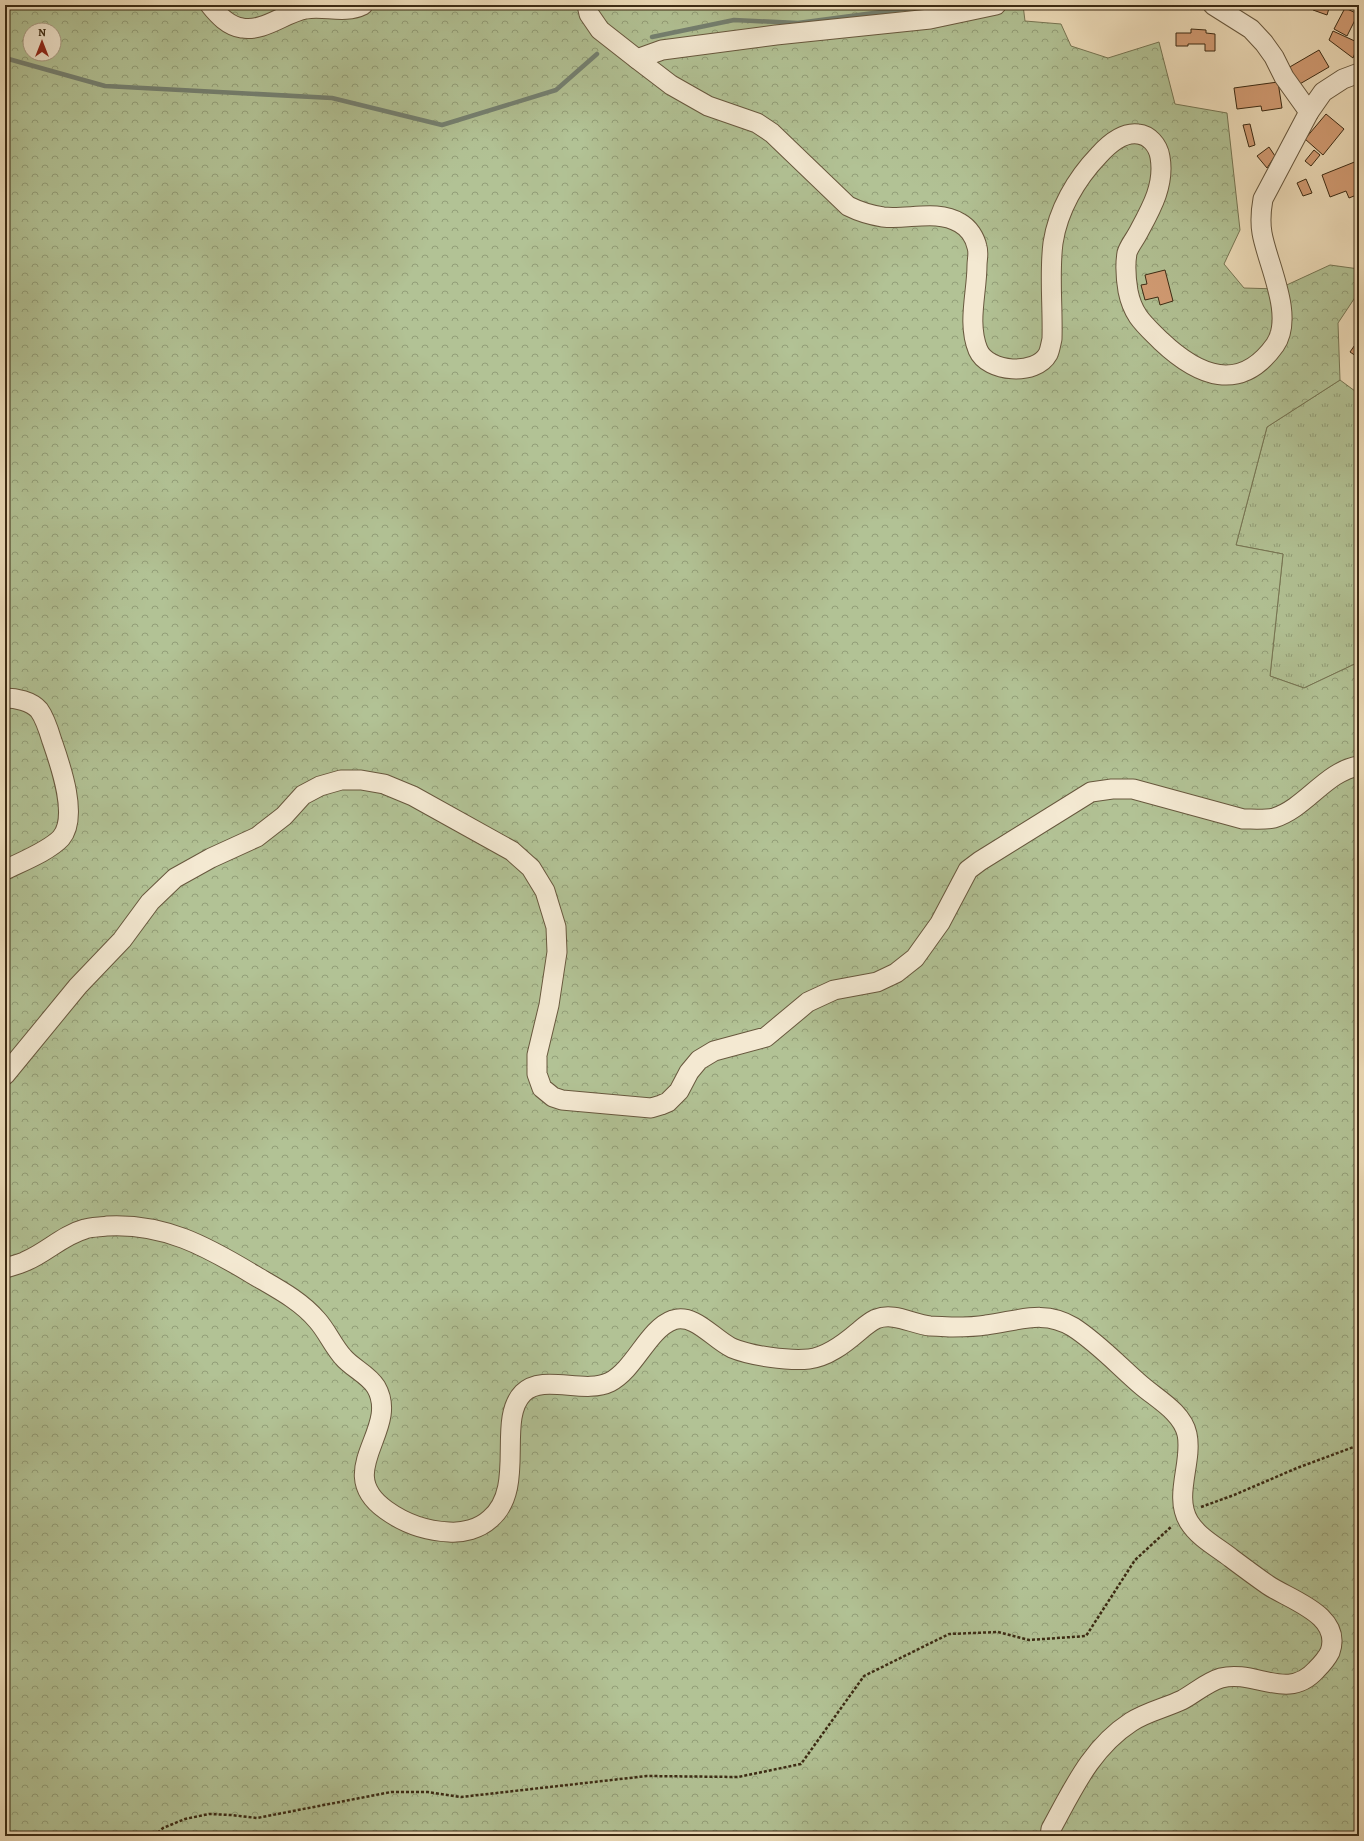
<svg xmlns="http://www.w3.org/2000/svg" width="1364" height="1841" font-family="Alegreya,serif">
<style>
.grass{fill:url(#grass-tufts);stroke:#777654}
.forest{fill:url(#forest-crowns);stroke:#777654;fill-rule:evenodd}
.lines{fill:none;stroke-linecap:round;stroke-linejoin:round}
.stream{stroke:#748172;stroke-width:4.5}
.building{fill:#d39d75;stroke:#3c2b14}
.street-casing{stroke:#68583e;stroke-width:21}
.path{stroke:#3c2b14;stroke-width:2.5;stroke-dasharray:3 2;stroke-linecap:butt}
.street{stroke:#f4e9d2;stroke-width:19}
</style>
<defs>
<pattern id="grass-tufts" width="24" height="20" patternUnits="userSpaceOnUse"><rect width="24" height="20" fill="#b2c295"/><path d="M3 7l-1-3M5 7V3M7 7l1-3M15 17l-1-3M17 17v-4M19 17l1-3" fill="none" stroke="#929e78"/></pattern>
<pattern id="forest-crowns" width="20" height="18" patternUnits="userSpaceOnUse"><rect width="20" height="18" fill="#b2c295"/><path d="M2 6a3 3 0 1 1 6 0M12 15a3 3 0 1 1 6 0" fill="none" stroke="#929e78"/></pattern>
</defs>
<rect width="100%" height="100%" fill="#eeddba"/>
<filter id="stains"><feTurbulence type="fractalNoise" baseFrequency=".005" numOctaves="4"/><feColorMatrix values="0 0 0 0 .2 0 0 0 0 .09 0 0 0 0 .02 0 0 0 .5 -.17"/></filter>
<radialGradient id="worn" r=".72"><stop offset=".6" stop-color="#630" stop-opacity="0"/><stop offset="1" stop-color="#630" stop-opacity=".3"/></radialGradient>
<polygon class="grass" points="1340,380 1359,394 1359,662 1304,688 1270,676 1283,554 1236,545 1267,427"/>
<path class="forest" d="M5,5H1023L1025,21L1061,24L1071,46L1108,58L1159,42L1175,104L1227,113L1240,230L1224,264L1244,288L1278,289L1330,265L1359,269V295L1356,296L1338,323L1340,380L1267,427L1236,545L1283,554L1270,676L1304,688L1359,662V1836H5ZM30,30H54V54H30Z"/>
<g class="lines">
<g class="stream">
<polyline points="652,37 734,20 798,23 934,5"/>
<polyline points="5,58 105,86 332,98 442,125 556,90 597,54"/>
</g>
</g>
<g class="building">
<polygon points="1315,5 1330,5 1327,15 1313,10"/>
<polygon points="1345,8 1358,14 1347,36 1334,29"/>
<polygon points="1191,29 1206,30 1206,33 1215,34 1215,51 1205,51 1205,44 1188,44 1188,46 1176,46 1176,33 1191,33"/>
<polygon points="1333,31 1359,43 1353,58 1329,40"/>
<polygon points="1319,50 1329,67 1298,85 1288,68"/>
<polygon points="1278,82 1282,108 1262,111 1261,106 1237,109 1234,88"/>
<polygon points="1326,114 1344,129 1323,155 1305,139"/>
<polygon points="1250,124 1255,145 1249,147 1243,125"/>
<polygon points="1269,147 1275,156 1267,168 1257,156"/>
<polygon points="1314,150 1320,155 1311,166 1305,161"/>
<polygon points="1357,161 1359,165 1359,194 1349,198 1346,191 1330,197 1322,175"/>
<polygon points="1306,179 1312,193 1303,196 1297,183"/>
<polygon points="1165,270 1173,301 1160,305 1158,297 1145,300 1141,285 1147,284 1145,275"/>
<polygon points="1359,339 1359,358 1350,352"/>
</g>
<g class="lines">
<defs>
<g id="street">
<path d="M210,5C218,15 228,26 242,28C264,32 284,13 306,9C325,6 345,14 363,5"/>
<path d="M587,5L589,14L600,30L637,59L671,85L708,106L757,123L772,133L848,206C860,212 870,215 883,217C908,220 937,209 960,223C969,228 975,238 977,247C979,253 977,260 977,265C977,293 967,323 978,350C988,373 1036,376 1048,354C1050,350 1051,343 1052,339C1053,307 1049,274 1053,243C1058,210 1076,179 1099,155C1108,145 1123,132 1138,134C1149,135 1158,145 1160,157C1165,185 1151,209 1138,233C1135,239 1129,246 1127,253C1125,265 1126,279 1128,291C1133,316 1144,324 1161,341C1198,376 1240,394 1275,345C1295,316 1267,263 1262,233C1260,221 1261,210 1263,199L1309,112L1323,92L1343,79L1359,73"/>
<polyline points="1213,5 1251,29 1264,43 1274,57 1284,77 1309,112"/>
<polyline points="637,59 662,50 776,35 930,19 996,5"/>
<path d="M5,698C16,698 31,701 39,710C45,718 49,731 52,741C60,764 79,817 61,838C49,851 21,862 5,870"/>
<path d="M5,1075L78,986L122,940L150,902L175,878L211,858L257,837L284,816L303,795L320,786L341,780H361L384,784L413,796L512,851L531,868L545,891L556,927L557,952L549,1005L537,1055V1074L542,1088L553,1097L562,1100L651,1108L661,1105L668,1102L679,1091L689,1072L699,1060L714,1051L766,1037L808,1002L834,990L877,982L896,973L915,958L940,923L968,870L980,861L1091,792L1112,789H1133L1243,819C1253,819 1265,820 1274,818C1306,808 1326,771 1359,766"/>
<path d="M5,1268C8,1267 24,1263 26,1261C47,1252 63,1235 85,1229C90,1227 102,1227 107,1226C164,1223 206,1246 254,1275C276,1288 300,1300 317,1320C327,1331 333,1346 343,1357C352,1368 368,1374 376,1387C401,1430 331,1471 386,1510C404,1523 427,1531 449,1532C463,1533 479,1529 490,1519C527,1488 496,1420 523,1393C543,1373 584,1395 610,1382C635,1369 648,1329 673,1320C695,1313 713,1339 732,1348C751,1356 789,1361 809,1359C827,1357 844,1344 858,1332C864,1327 868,1323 876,1319C894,1312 912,1324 930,1326C933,1326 950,1327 953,1327C964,1327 975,1327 986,1325C1018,1321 1044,1309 1073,1327C1098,1343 1119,1366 1141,1385C1157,1399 1182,1412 1187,1434C1193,1462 1173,1496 1189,1522C1199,1538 1217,1547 1231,1558C1243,1567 1255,1576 1268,1585C1290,1600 1343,1615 1330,1652C1327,1658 1321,1665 1316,1670C1287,1702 1255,1669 1221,1678C1207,1682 1195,1693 1182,1700C1165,1708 1146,1712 1131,1722C1091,1748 1073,1789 1051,1829L1050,1836"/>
</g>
</defs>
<use href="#street" class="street-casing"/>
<g class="path">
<polyline points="1201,1507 1234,1495 1297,1468 1359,1445"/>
<polyline points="154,1836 163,1828 185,1819 209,1814 231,1815 257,1818 391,1792 428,1792 461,1797 647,1776 738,1777 801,1764 864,1676 949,1634 998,1632 1029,1640 1086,1636 1135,1560 1172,1526"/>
</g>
<use href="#street" class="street"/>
</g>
<rect width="1364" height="1841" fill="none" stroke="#eeddba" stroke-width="20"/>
<rect x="6" y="6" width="1352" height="1829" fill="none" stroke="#3c2b14" stroke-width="2"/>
<rect x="10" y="10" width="1344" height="1821" fill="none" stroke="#3c2b14"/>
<g transform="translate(42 42)"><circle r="19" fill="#f4e9d2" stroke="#aa9d86"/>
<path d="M0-3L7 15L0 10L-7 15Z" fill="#8f2418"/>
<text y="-6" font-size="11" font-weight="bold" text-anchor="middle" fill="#3c2b14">N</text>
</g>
<rect width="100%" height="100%" filter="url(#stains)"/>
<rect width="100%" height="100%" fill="url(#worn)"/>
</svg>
